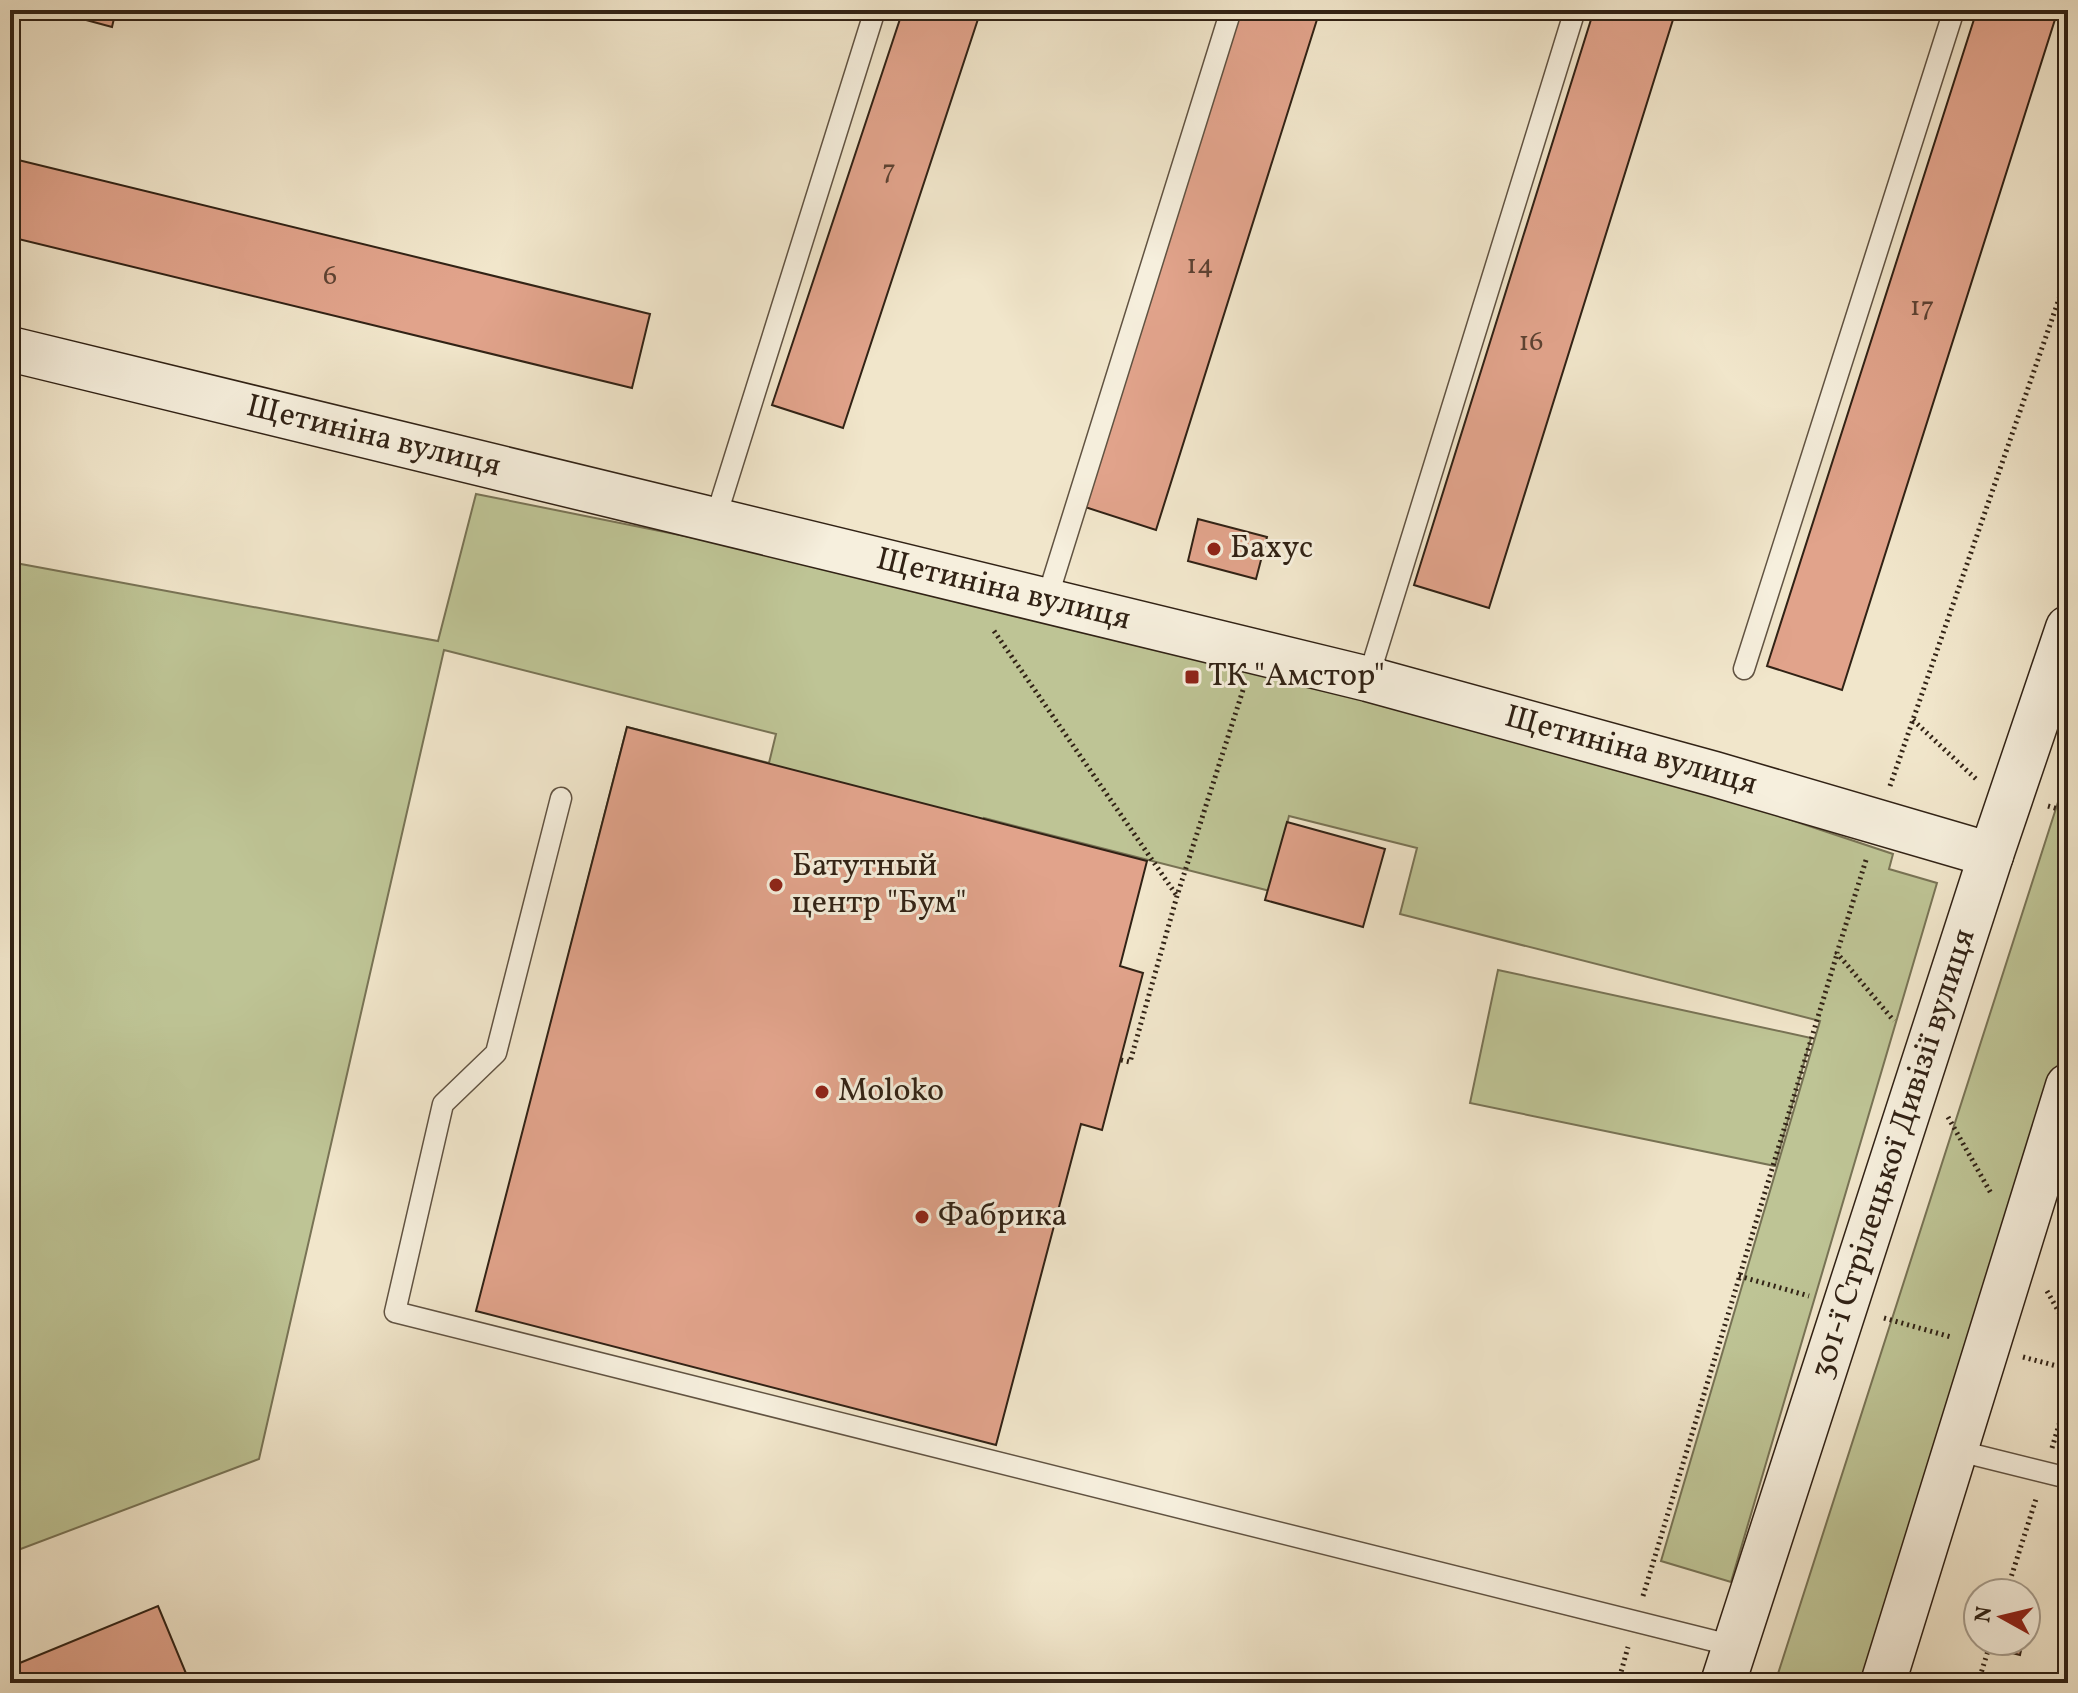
<svg xmlns="http://www.w3.org/2000/svg" width="2078" height="1693" font-family="Vollkorn,serif">
<style>
.green{fill:#bec495;stroke:#787355;stroke-width:2}
.building{fill:#e1a38b;stroke:#312215;stroke-width:2}
.lines{fill:none;stroke-linecap:round;stroke-linejoin:round}
.lane-casing{stroke:#615342;stroke-width:23}
.secondary-casing{stroke:#312215;stroke-width:47}
.path{stroke:#312215;stroke-width:5;stroke-dasharray:2 4;stroke-linecap:butt}
.lane{stroke:#f6efdd;stroke-width:20}
.secondary{stroke:#f6efdd;stroke-width:44}
.poi-dot{fill:#8f2418;stroke:#f6efdd;stroke-width:3}
.labels{text-anchor:middle;dominant-baseline:central;stroke-width:6;stroke-linejoin:round;paint-order:stroke}
.number-label{font-size:28px;fill:#5d4232}
.street-label{font-size:32px;fill:#312215;stroke:#f6efdd}
.poi-label{font-size:32px;fill:#312215;stroke:#f6efdd;text-anchor:start}
</style>
<rect width="100%" height="100%" fill="#f1e6cb"/>
<filter id="stains"><feTurbulence type="fractalNoise" baseFrequency=".0025" numOctaves="4"/><feColorMatrix values="0 0 0 0 .2 0 0 0 0 .09 0 0 0 0 .02 0 0 0 .5 -.17"/></filter>
<radialGradient id="worn" r=".72"><stop offset=".6" stop-color="#630" stop-opacity="0"/><stop offset="1" stop-color="#630" stop-opacity=".3"/></radialGradient>
<g class="green">
<polygon points="476,494 1255,651 1368,679 1893,854 1889,869 1937,883 1731,1582 1661,1561 1820,1021 1400,914 1417,848 1289,816 1270,891 984,818 918,1055 569,953 627,727 769,763 776,734 444,650 259,1459 10,1553 10,562 438,641"/>
<polygon points="2068,771 2068,1054 1866,1683 1775,1683"/>
<polygon points="1498,970 1811,1038 1775,1166 1470,1103"/>
</g>
<g class="building">
<polygon points="49,10 116,10 112,27"/>
<polygon points="903,10 981,10 843,428 772,405"/>
<polygon points="1240,10 1320,10 1156,530 1085,507"/>
<polygon points="1594,10 1676,10 1489,608 1414,585"/>
<polygon points="1977,10 2058,10 1842,690 1767,666"/>
<polygon points="10,158 650,314 632,388 10,237"/>
<polygon points="1198,519 1267,537 1256,579 1188,561"/>
<polygon points="627,727 1147,861 1120,966 1143,973 1102,1130 1081,1124 996,1445 476,1311"/>
<polygon points="1287,822 1385,849 1363,927 1265,900"/>
<polygon points="158,1606 190,1683 10,1683 10,1667"/>
<polygon points="2007,1641 2023,1641 2020,1655 2004,1651"/>
</g>
<g class="lines">
<defs>
<g id="lane">
<polyline points="715,520 875,10"/>
<polyline points="1046,602 1231,10"/>
<polyline points="1744,669 1954,10"/>
<polyline points="1368,679 1575,10"/>
<polyline points="561,798 496,1053 443,1104 395,1312 1734,1646"/>
<polyline points="1955,1450 2068,1478"/>
</g>
<g id="secondary">
<path id="s1" d="M10,349L1368,679L1714,774L1991,855"/>
<path id="s2" d="M1723,1683L1991,855L2068,628"/>
<polyline points="1883,1683 2068,1086"/>
</g>
</defs>
<use href="#lane" class="lane-casing"/>
<use href="#secondary" class="secondary-casing"/>
<g class="path">
<polyline points="994,631 1177,896"/>
<polyline points="1913,720 1976,779"/>
<polyline points="1890,786 2068,273"/>
<polyline points="2048,806 2068,812"/>
<polyline points="1866,860 1837,953 1894,1021"/>
<polyline points="1121,1060 1130,1062 1177,896 1243,690"/>
<polyline points="1948,1117 1992,1195"/>
<polyline points="1739,1276 1809,1296"/>
<polyline points="2047,1291 2068,1328"/>
<polyline points="1884,1318 1951,1337"/>
<polyline points="2023,1357 2068,1369"/>
<polyline points="2052,1448 2068,1395"/>
<polyline points="2006,1593 2036,1499"/>
<polyline points="1643,1596 1837,954"/>
<polyline points="1618,1683 1628,1647"/>
<polyline points="1978,1683 1991,1641"/>
</g>
<use href="#lane" class="lane"/>
<use href="#secondary" class="secondary"/>
</g>
<g class="poi-dot">
<circle cx="1214" cy="549" r="8"/>
<rect x="1184" y="669" width="16" height="16" rx="4"/>
<circle cx="776" cy="885" r="8"/>
<circle cx="822" cy="1092" r="8"/>
<circle cx="922" cy="1217" r="8"/>
</g>
<g class="labels">
<g class="number-label">
<text x="889" y="170">7</text>
<text x="1200" y="265">14</text>
<text x="330" y="276">6</text>
<text x="1922" y="307">17</text>
<text x="1531" y="342">16</text>
</g>
<g class="street-label">
<text stroke="none"><textPath href="#s1" startOffset="374">Щетиніна вулиця</textPath></text>
<text stroke="none"><textPath href="#s1" startOffset="1022">Щетиніна вулиця</textPath></text>
<text stroke="none"><textPath href="#s1" startOffset="1670">Щетиніна вулиця</textPath></text>
<text stroke="none"><textPath href="#s2" startOffset="556">301-ї Стрілецької Дивізії вулиця</textPath></text>
</g>
<g class="poi-label">
<text x="1230" y="549">Бахус</text>
<text x="1208" y="677">ТК "Амстор"</text>
<text x="792" y="867">Батутный<tspan x="792" dy="37">центр "Бум"</tspan></text>
<text x="838" y="1092">Moloko</text>
<text x="938" y="1217">Фабрика</text>
</g>
</g>
<rect width="2078" height="1693" fill="none" stroke="#f1e6cb" stroke-width="40"/>
<rect x="12" y="12" width="2054" height="1669" fill="none" stroke="#312215" stroke-width="4"/>
<rect x="20" y="20" width="2038" height="1653" fill="none" stroke="#312215" stroke-width="2"/>
<g transform="translate(2002 1617) rotate(278)"><circle r="38" fill="#f6efdd" stroke="#a79d8d" stroke-width="2"/>
<path d="M0-6L14 30L0 20L-14 30Z" fill="#8f2418"/>
<text y="-12" font-size="22" font-weight="bold" text-anchor="middle" fill="#312215">N</text>
</g>
<rect width="100%" height="100%" filter="url(#stains)"/>
<rect width="100%" height="100%" fill="url(#worn)"/>
</svg>
